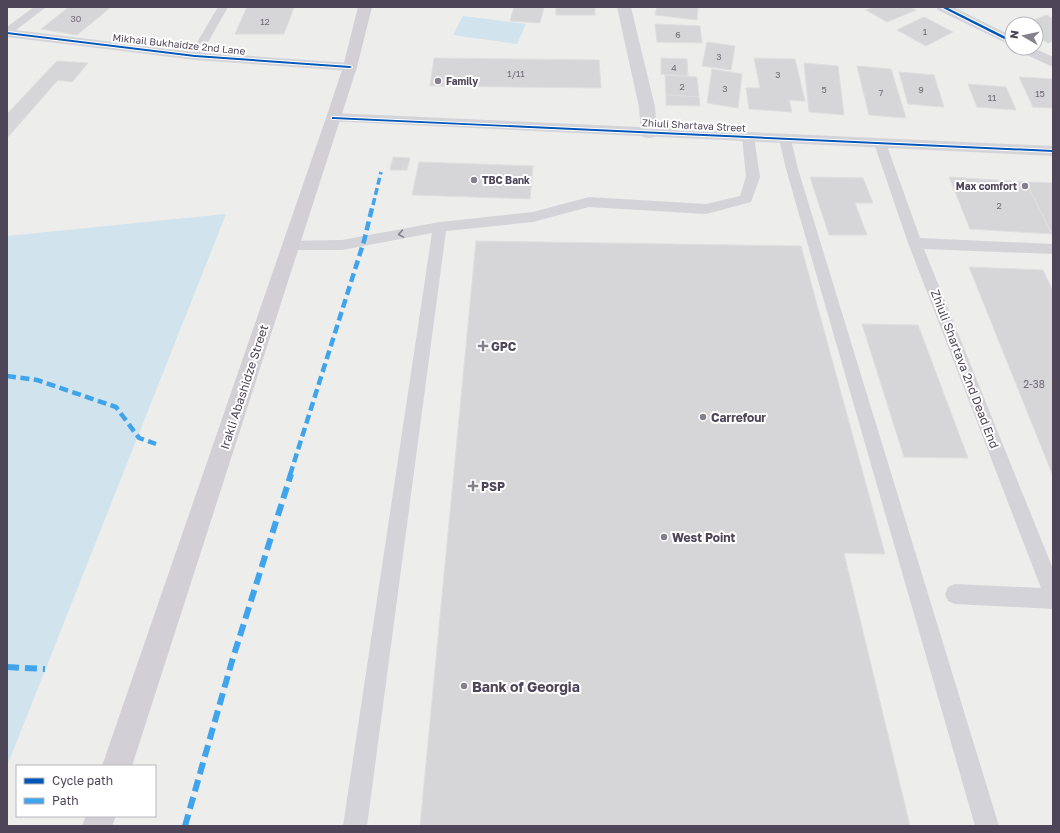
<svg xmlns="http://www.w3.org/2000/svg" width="1060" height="833" font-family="'Golos Text',sans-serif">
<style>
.green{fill:#d1e3ec}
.building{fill:#d6d5d8;stroke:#dfdedf}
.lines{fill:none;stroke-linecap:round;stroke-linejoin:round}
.service{fill:#d4d3d7;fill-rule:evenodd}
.minor{fill:#d4d3d7;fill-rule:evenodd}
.tertiary{fill:#d4d3d7;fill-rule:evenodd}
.secondary{fill:#d2cfd5;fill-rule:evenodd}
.quiet-far2{stroke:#40a4ed;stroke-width:3.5;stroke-dasharray:7 3.5;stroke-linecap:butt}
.quiet-far1{stroke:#40a4ed;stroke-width:4.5;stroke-dasharray:9 4.5;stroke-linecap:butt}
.quiet{stroke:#40a4ed;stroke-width:6;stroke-dasharray:12 6;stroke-linecap:butt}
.cycleway-casing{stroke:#fff;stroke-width:2}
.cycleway{fill:#0057b8;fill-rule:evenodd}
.oneway{stroke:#837e8b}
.poi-dot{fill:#85808c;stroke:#fff;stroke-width:1.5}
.labels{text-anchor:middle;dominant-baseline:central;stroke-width:4;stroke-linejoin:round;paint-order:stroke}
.far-number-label{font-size:9px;fill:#716a79}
.far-street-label{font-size:10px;fill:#4d4558;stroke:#fff}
.far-poi-label{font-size:10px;font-weight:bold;fill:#4d4558;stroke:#fff;text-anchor:start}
.number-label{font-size:10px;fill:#716a79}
.poi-label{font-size:12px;font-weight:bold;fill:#4d4558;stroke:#fff;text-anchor:start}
.street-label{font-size:12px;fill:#4d4558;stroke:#fff}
.near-poi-label{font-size:14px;font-weight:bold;fill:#4d4558;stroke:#fff;text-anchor:start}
</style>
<rect width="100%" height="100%" fill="#ededec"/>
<g class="green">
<polygon points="463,16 526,24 517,44 453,35"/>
<polygon points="226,214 7,766 7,236"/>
</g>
<g class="building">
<polygon points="69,7 111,7 77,35 41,29"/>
<polygon points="247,7 294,7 284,34 235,34"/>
<polygon points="514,7 544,7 540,23 510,21"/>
<rect x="556" y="7" width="39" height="8"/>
<polygon points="657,7 698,7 697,20 655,15"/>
<polygon points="874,7 910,7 916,10 887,22 866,10"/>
<polygon points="1047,15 1053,19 1053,41 1048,43 1036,36 1036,24 1023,24"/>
<polygon points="924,17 953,32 926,46 897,30"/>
<polygon points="655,24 700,26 702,43 657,42"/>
<polygon points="707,42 735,46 731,70 702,66"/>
<polygon points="434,58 599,60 601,88 430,86"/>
<polygon points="661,58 687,59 688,76 661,74"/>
<polygon points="754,58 795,59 805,101 789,100 792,112 749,109 746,88 760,88"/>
<polygon points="57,61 88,63 72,82 58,80 7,138 7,114"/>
<polygon points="804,63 838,66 844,115 809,112"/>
<polygon points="857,66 891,69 906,118 869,115"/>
<polygon points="712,69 742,74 738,108 707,103"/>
<polygon points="899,72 934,75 944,107 908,104"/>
<polygon points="665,75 697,77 699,97 666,95"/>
<polygon points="1019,77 1053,79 1053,108 1033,107"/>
<polygon points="968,84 1006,87 1016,110 977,107"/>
<polygon points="666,95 699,97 700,106 666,105"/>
<polygon points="393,157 410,158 407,170 390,170"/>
<polygon points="419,162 533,166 530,199 412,195"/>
<polygon points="810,177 863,178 873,203 855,203 867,235 829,235"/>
<polygon points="949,177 1026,182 1052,234 970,229"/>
<polygon points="1026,182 1053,183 1053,234 1052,234"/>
<polygon points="476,241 801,246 885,554 844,553 910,826 420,826"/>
<polygon points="969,267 1043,270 1053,291 1053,476"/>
<polygon points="862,324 918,325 968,458 904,457"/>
</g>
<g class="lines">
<g class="service">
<polygon points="34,7 46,7 11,34 7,35 7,27"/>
<polygon points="218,7 228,7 199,58 191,58 189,56"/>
<polygon points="748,133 754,137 760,177 751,202 706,214 589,207 533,222 446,231 367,826 343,826 432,233 342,250 291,250 286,249 284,245 286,241 342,240 440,222 533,212 589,197 706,204 740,196 746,177 742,137"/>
<polygon points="785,135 791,139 798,169 999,826 975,826 786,169 779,139"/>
<polygon points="880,139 884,140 886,143 920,238 1053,244 1053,254 924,249 1053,569 1053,609 955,604 948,601 945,594 948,587 955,584 1041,588 908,243 874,143 876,140"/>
</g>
<g class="minor">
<polygon points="617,7 631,7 655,107 657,133 655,137 649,138 643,137 641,133 639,107"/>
<polygon points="936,7 953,7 1012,36 1012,46 938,10"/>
<polygon points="7,29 195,52 350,63 355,64 357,67 355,70 350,71 195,60 7,37"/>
<polygon points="1016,48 1034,48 1053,57 1053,67 1018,51"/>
</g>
<polygon class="tertiary" points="334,113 1053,146 1053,156 328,121 326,118 328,115"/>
<g class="secondary">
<polygon points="358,7 372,7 357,67 132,766 102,766 326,118 343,67"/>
<polygon points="86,816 116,816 112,826 82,826"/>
</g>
<polyline class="quiet-far2" points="373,205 381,172"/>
<g class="quiet-far1">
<polyline points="7,376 37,380 116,407 139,438 156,444"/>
<polyline points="290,475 364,241 373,204"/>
</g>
<g class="quiet">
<polyline points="7,667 45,669"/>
<polyline points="185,826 232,661 291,474"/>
</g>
<defs>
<g id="cycleway">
<polygon points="941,7 946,7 1012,40 1012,43"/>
<polygon points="7,32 195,55 350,66 352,67 350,68 195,57 7,34"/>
<polygon points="332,117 1053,150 1053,152 334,119 332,119"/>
</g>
</defs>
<use href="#cycleway" class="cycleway-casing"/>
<use href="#cycleway" class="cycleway"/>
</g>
<defs><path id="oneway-chevron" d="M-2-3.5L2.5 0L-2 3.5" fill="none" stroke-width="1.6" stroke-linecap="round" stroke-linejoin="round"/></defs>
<use class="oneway" href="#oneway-chevron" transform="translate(401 234) rotate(170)"/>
<g class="poi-dot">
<circle cx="438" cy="81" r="4"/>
<circle cx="474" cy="180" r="4"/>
<circle cx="1025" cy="186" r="4"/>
<path d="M481 340h4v4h4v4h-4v4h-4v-4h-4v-4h4z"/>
<circle cx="703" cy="417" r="4"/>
<path d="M471 480h4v4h4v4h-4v4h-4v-4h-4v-4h4z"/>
<circle cx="664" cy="537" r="4"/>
<circle cx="464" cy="686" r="4"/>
</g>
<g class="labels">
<g class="far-number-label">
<text x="76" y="18">30</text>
<text x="265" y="21">12</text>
<text x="925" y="31">1</text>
<text x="678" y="34">6</text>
<text x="719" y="56">3</text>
<text x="674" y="67">4</text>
<text x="516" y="73">1/11</text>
<text x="778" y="74">3</text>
<text x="682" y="86">2</text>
<text x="725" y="88">3</text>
<text x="824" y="89">5</text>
<text x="921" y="89">9</text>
<text x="881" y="92">7</text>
<text x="1040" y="93">15</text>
<text x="992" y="97">11</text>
<text x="999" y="205">2</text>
</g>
<g class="far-street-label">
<text transform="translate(179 44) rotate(6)">Mikhail Bukhaidze 2nd Lane</text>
<text transform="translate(694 125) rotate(3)">Zhiuli Shartava Street</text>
</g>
<g class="far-poi-label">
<text x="446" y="81">Family</text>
<text x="482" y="180">TBC Bank</text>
<text x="1017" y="186" text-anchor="end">Max comfort</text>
</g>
<g class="number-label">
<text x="1034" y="384">2-38</text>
</g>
<g class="poi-label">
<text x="491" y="346">GPC</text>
<text x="711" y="417">Carrefour</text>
<text x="481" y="486">PSP</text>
<text x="672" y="537">West Point</text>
</g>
<g class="street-label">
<text transform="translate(965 369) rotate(69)">Zhiuli Shartava 2nd Dead End</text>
<text transform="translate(244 387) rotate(-72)">Irakli Abashidze Street</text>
</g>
<g class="near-poi-label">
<text x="472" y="686">Bank of Georgia</text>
</g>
</g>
<rect width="1060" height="833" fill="none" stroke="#4d4558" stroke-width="16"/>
<rect x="16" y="765" width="140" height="52" fill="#ffffff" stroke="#b8b5bc"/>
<rect x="24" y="778" width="20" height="6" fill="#0057b8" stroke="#b8b5bc"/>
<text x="52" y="785" font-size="12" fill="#4d4558">Cycle path</text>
<rect x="24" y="798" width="20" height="6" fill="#40a4ed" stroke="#b8b5bc"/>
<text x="52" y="805" font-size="12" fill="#4d4558">Path</text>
<g transform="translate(1024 36) rotate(279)"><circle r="19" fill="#ffffff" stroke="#b8b5bc"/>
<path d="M0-3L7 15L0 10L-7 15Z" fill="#85808c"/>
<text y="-6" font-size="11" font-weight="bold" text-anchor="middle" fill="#4d4558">N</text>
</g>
</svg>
